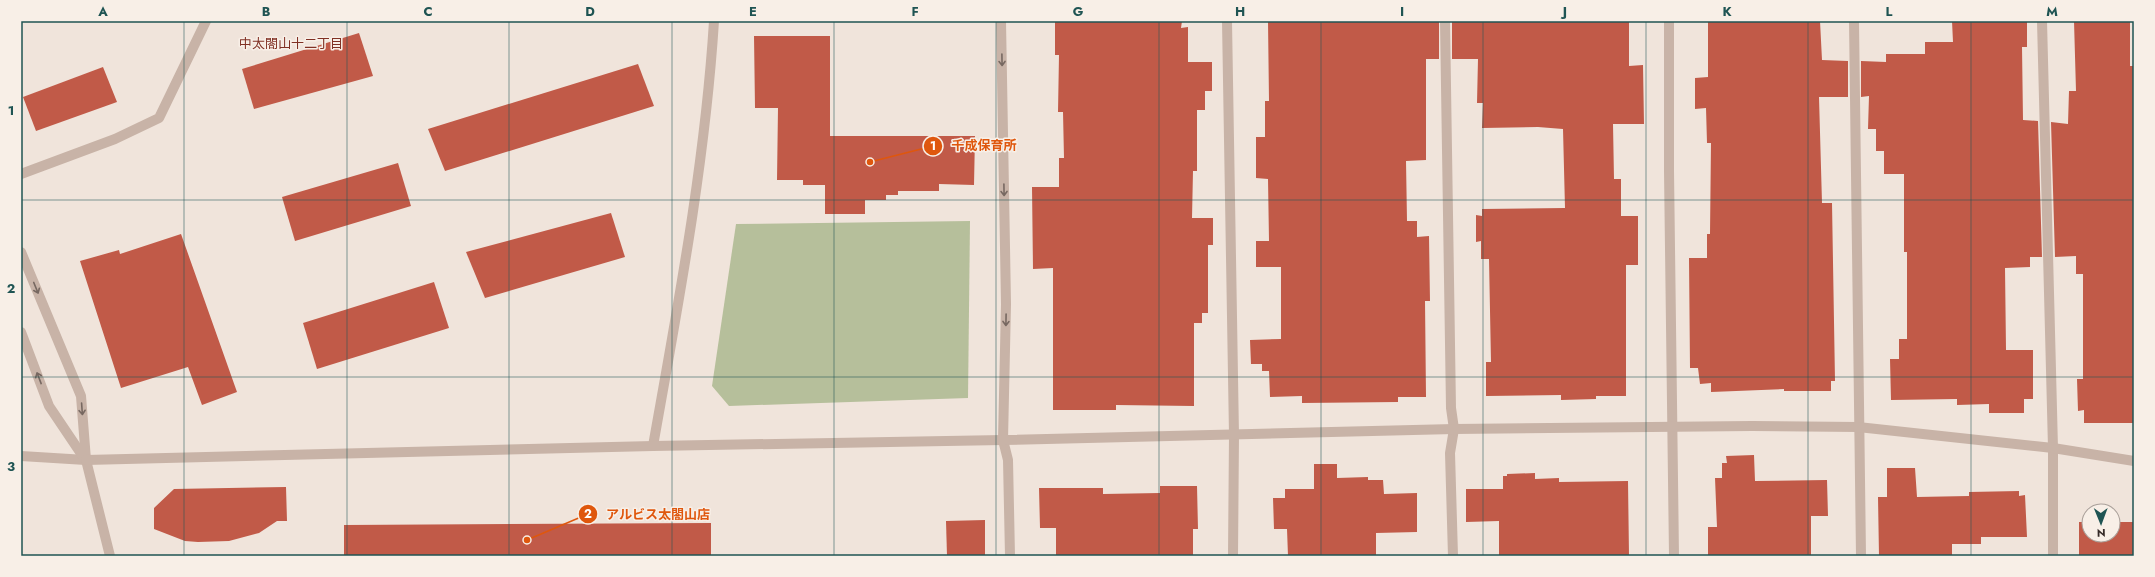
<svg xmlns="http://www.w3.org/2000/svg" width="2155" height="577" font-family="Jost,'Noto Sans JP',sans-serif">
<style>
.green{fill:#b6bf9b}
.building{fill:#c15a48}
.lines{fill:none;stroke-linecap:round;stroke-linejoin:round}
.minor{stroke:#c8b3a7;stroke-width:10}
.tertiary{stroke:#c8b3a7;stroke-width:10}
.oneway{stroke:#776861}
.grid{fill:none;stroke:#1f5453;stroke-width:1;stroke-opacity:0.55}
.labels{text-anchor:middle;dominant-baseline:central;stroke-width:3;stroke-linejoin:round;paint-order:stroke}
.neighbourhood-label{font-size:13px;fill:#803124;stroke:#f8efe7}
.leader{fill:none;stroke:#df570d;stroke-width:1.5}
.callout-dot{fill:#df570d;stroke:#f8efe7;stroke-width:1.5}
.mark-label{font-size:12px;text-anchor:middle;font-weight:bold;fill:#fff}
.callout-label{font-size:13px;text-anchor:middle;font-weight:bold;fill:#df570d;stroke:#f8efe7;stroke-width:3;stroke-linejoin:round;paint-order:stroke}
.neatline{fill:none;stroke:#1f5453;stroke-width:1.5}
.grid-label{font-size:13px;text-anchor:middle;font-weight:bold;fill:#1f5453}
</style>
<rect width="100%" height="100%" fill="#f0e4db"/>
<polygon class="green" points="970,221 968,398 729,406 712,386 736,224"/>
<g class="building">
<polygon points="1055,21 1182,21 1181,28 1188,27 1188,62 1212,62 1212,91 1205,91 1205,110 1197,110 1197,171 1193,171 1192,218 1213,218 1213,245 1208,245 1208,313 1202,313 1202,323 1194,323 1194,406 1116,405 1116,410 1053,410 1053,268 1033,269 1032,187 1059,187 1059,158 1064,158 1063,112 1058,112 1059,55 1055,55"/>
<polygon points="1268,21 1439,21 1439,59 1426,59 1426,160 1406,161 1407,221 1417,221 1417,237 1429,236 1430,301 1425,301 1426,397 1398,397 1398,402 1302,403 1302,396 1270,397 1269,371 1262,371 1262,364 1251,364 1250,340 1281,339 1281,267 1256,267 1256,241 1269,241 1268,179 1256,178 1256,137 1265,137 1265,101 1269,101"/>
<polygon points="1452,21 1629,21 1629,66 1643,65 1644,124 1613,124 1614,179 1621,179 1621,216 1638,216 1638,265 1626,265 1626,396 1596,396 1596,399 1561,400 1561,395 1486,396 1486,362 1491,362 1489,259 1481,259 1481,241 1476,242 1476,215 1482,216 1482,209 1565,208 1563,129 1538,127 1482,128 1483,103 1477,103 1478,59 1452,59"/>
<polygon points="1708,21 1820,21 1822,60 1848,61 1848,97 1819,97 1822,203 1832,203 1835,381 1831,381 1831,391 1784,391 1784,389 1711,392 1711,383 1700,384 1698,368 1690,368 1689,258 1707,258 1707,234 1710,234 1711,143 1707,143 1706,108 1695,109 1695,78 1708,77"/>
<polygon points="1952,21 2027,21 2027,47 2022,47 2023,120 2038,121 2042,257 2030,257 2030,267 2005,268 2006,350 2033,350 2033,399 2024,399 2024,413 1989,413 1989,404 1957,405 1957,399 1891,400 1890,359 1899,359 1899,339 1907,339 1907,252 1904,252 1904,174 1884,174 1884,151 1876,151 1876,129 1868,129 1869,96 1861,97 1861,61 1886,62 1886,54 1925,54 1925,42 1953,42"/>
<polygon points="2074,21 2130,21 2130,66 2134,66 2134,423 2084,423 2084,410 2078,411 2077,379 2083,379 2083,274 2076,274 2076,256 2055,257 2051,122 2068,124 2069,91 2076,91"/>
<polygon points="359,33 373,76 254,109 242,69"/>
<polygon points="754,36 830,36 830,136 975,136 974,185 939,184 939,191 898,191 898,195 886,195 886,200 865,200 865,214 825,214 825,185 803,185 803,180 777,180 778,108 755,108"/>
<polygon points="638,64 654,106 445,171 428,129"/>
<polygon points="103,67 117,102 36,131 23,97"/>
<polygon points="398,163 411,206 295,241 282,197"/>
<polygon points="611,213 625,257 485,298 466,252"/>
<polygon points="181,234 237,392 202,405 188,367 121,388 80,261 119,250 120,254"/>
<polygon points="434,282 449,328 317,369 303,323"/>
<polygon points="1754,455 1755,481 1827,480 1828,516 1811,516 1811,556 1708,556 1708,527 1717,527 1715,478 1722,478 1722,463 1727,463 1726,456"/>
<polygon points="1314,464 1337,464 1337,478 1368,477 1368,480 1383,480 1384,494 1417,493 1417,532 1376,533 1376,556 1288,556 1287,529 1274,529 1273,498 1285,498 1285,489 1314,489"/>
<polygon points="1887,468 1915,468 1917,497 1969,496 1969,492 2019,491 2019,496 2025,495 2027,537 1981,537 1981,544 1952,544 1952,556 1879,556 1878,497 1887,497"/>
<polygon points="1535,473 1535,479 1559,478 1559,482 1628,481 1629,556 1499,556 1499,521 1466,522 1466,489 1503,489 1503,476 1507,476 1507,474"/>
<polygon points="1160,486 1197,486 1198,529 1193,529 1193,556 1056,556 1056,528 1040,528 1039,488 1103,488 1103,494 1160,493"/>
<polygon points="286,487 287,521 277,521 259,533 229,541 198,542 185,541 154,529 154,508 174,489"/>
<polygon points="985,520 985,556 947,556 946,521"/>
<polygon points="2079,522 2089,522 2089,535 2113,535 2113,522 2134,522 2134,556 2079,556"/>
<polygon points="711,523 711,556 344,556 344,525"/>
</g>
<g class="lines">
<g class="minor">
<polyline points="1001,21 1006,304 1003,440 1008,460 1010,556"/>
<polyline points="1227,21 1234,435 1233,556"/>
<polyline points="1445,21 1451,408 1454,429 1450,453 1453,556"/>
<polyline points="1669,21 1669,171 1674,556"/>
<polyline points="1854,21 1861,556"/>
<polyline points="2042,21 2053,448 2053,556"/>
<polyline points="21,174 115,139 159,118 206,21"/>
<polyline points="21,456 86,460"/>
</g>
<g class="tertiary">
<polyline points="21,252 81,396 86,460 110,556"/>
<polyline points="21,332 49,406 84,458"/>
<path d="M653,446C678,305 705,164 714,21"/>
<polyline points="86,460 653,446 1003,440 1454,429 1752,426 1858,427 2053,448 2134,461"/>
</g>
</g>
<defs><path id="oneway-shaft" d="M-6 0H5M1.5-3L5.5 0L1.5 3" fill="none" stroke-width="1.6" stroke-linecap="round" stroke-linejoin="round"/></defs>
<g class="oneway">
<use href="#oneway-shaft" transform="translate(1002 60) rotate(89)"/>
<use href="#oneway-shaft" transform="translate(1004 190) rotate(89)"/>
<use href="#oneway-shaft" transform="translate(36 288) rotate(68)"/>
<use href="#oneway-shaft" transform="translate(1006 320) rotate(91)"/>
<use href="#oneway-shaft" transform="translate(39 378) rotate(-111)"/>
<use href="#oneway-shaft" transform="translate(82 409) rotate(86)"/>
</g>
<path class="grid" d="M184,21V556M347,21V556M509,21V556M672,21V556M834,21V556M996,21V556M1159,21V556M1321,21V556M1483,21V556M1646,21V556M1808,21V556M1971,21V556M21,200H2134M21,377H2134"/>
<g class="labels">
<g class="neighbourhood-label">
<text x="291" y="43">中太閤山十二丁目</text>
</g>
</g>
<path class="leader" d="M870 162L933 146M527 540L588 514"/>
<g class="callout-dot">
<circle cx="870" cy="162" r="4"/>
<circle cx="527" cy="540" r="4"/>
<circle cx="933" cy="146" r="10"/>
<circle cx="588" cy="514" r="10"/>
</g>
<g class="mark-label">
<text x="933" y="150">1</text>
<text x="588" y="518">2</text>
</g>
<g class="callout-label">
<text x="984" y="150">千成保育所</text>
<text x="658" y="519">アルビス太閤山店</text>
</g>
<rect width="2155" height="577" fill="none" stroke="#f8efe7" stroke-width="44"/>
<g transform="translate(2101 523) rotate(179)"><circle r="19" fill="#f8efe7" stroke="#aaa09a"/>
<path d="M0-3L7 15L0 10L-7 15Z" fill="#1f5453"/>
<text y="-6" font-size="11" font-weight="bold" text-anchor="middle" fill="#352a27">N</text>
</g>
<rect x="22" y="22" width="2111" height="533" class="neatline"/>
<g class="grid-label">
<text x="103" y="16">A</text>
<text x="266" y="16">B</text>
<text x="428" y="16">C</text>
<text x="590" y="16">D</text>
<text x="753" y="16">E</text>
<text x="915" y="16">F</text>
<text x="1078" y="16">G</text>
<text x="1240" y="16">H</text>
<text x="1402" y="16">I</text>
<text x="1565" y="16">J</text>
<text x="1727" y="16">K</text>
<text x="1889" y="16">L</text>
<text x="2052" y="16">M</text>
<text x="11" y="115">1</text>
<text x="11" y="293">2</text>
<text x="11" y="471">3</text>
</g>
</svg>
